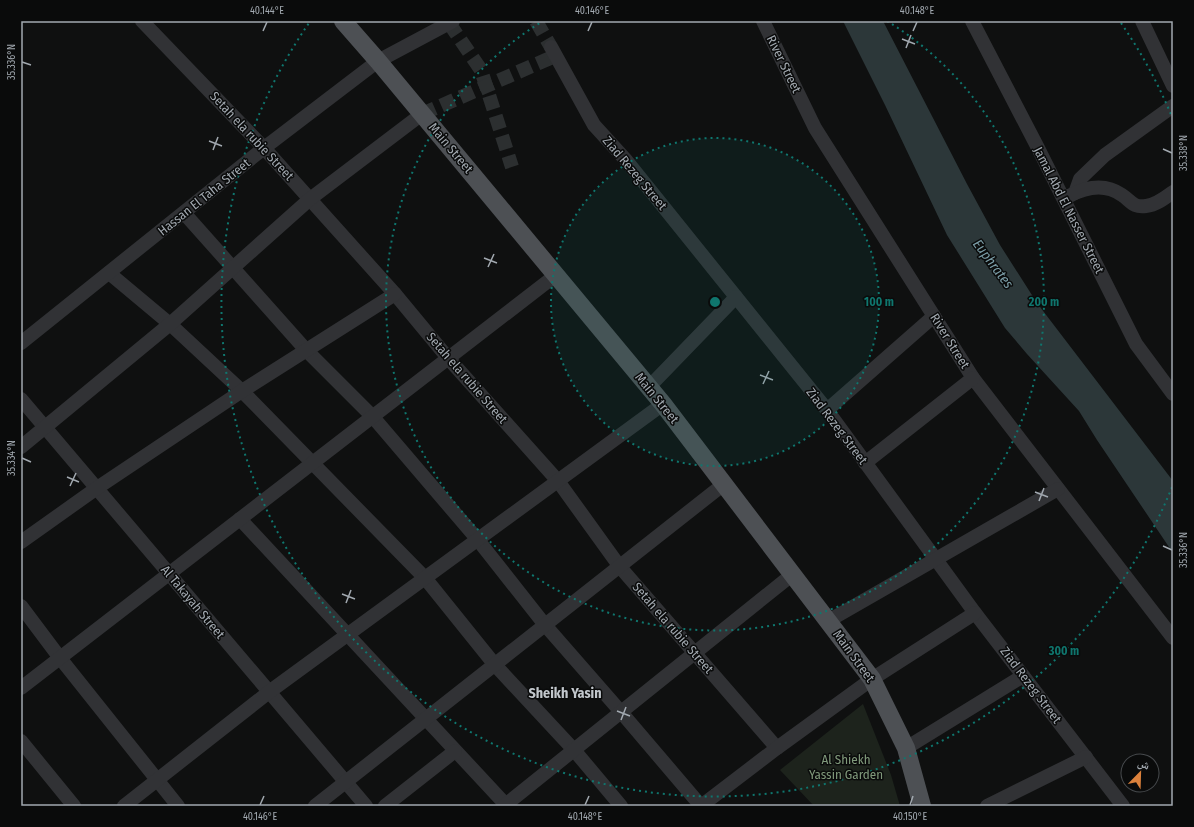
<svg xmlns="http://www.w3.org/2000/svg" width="1194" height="827" font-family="'Fira Sans Condensed','Noto Naskh Arabic',sans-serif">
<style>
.green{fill:#1d231c}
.water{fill:#2c3739}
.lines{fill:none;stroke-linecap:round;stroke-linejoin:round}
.minor-tunnel{stroke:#2c2f30;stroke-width:14;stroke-dasharray:14 7;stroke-linecap:butt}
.minor{stroke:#313235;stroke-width:14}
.major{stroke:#4d5054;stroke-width:18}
.ticks{fill:none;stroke:#a2a9b0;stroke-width:1.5}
.ring{fill:none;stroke:#0f766e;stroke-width:2;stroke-dasharray:2 4}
.labels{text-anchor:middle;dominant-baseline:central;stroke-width:3;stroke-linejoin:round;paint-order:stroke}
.street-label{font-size:13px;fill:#a2a9b0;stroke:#0a0b0b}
.park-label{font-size:13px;fill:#80997b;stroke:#0a0b0b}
.water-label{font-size:14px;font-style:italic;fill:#7c9ea8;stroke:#0a0b0b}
.neighbourhood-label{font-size:14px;font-weight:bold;fill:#c2c7cc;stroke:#0a0b0b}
.centre{fill:#0f766e;stroke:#0a0b0b;stroke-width:2}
.ring-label{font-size:12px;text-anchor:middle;font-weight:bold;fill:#0f766e;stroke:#0a0b0b;stroke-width:3;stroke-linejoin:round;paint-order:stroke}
.neatline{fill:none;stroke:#a2a9b0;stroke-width:1.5}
.ticks-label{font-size:10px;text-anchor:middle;fill:#a2a9b0}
</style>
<rect width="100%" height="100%" fill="#0f1010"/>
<polygon class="green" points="863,704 891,775 900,806 814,806 780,770"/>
<polygon class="water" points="843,21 883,21 967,184 1000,245 1037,303 1173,481 1173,553 1097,440 1079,411 1027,354 1005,328 947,235 885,105"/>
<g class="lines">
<g class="minor-tunnel">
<polyline points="536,21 551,47"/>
<polyline points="449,23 481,70 512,167"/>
<polyline points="422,114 555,56"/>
</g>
<g class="minor">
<polyline points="142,21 264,148 395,294 448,358 558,481 620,567 777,748"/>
<polyline points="763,21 815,128 973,378 1173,638"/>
<polyline points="972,21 1038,148 1136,344 1173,394"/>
<polyline points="1142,21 1173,86"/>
<polyline points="551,47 594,125 625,159 827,410 975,613 1123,806"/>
<polyline points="1075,193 1080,179 1105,155 1173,106"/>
<path d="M1069,196C1086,187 1105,183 1122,195C1131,201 1133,208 1146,206C1156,205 1165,198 1173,192"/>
<polyline points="184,213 306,350 373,417 478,540 545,625 621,712 701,806 777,748 872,679 975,613"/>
<polyline points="109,273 170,324 242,391 425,578 495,665 574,750 621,806"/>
<polyline points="21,343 264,148 378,61 453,21"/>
<polyline points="649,387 736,297"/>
<polyline points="21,399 366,806"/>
<polyline points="827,410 934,316"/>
<polyline points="21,447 170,324 310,199 422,114"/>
<polyline points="865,463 973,378"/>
<polyline points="240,519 507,806"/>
<polyline points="21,542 97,488 242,391 395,294"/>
<polyline points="21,606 60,658 178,806"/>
<polyline points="828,621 1058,489"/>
<polyline points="21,688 556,275"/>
<polyline points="21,741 74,806"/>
<polyline points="906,748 1023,676"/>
<polyline points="124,806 269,692 663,404"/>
<polyline points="315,806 724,484"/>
<polyline points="385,806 455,751"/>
<polyline points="504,806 793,574"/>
<polyline points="987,806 1086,757"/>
</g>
<polyline class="major" points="343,21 378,61 663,404 872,679 906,748 922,806"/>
</g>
<path class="ticks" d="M263,31L267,22M588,31L592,22M913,31L917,22M902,39L915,44M906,48L911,35M22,62L31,65M209,141L222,146M1163,149L1172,153M213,150L218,137M484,258L497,263M488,267L494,254M760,375L773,380M763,384L769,371M22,458L31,462M67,477L79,482M70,486L76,473M1035,492L1048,497M1039,501L1044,488M1163,546L1172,550M342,594L355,599M346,603L351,590M617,711L630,716M621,720L626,707M260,805L264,796M585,805L589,796M910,805L913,796"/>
<circle cx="715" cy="302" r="164" fill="#0f766e" fill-opacity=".12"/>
<g class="ring">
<circle cx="715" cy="302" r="164"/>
<path d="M887 21A329 329 0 1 1 543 21"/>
<path d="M1172 487A493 493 0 1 1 309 23M1121 23A493 493 0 0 1 1172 117"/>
</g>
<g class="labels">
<g class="street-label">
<text transform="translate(784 64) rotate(64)">River Street</text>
<text transform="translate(252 136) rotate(47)">Setah ela rubie Street</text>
<text transform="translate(451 148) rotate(50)">Main Street</text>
<text transform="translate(635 173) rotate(50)">Ziad Rezeg Street</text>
<text transform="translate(204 197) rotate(-39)">Hassan El Taha Street</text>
<text transform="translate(1069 210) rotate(63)">Jamal Abd El Nasser Street</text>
<text transform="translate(950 341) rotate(58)">River Street</text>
<text transform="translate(467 378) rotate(49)">Setah ela rubie Street</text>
<text transform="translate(657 398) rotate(51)">Main Street</text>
<text transform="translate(837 426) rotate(53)">Ziad Rezeg Street</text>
<text transform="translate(193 602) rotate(50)">Al Takayah Street</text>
<text transform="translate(673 628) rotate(49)">Setah ela rubie Street</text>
<text transform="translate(854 656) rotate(54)">Main Street</text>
<text transform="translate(1031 685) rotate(53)">Ziad Rezeg Street</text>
</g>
<g class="park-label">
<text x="846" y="759">Al Shiekh<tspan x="846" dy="15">Yassin Garden</tspan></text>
</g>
<g class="water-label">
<text transform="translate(993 264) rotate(53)">Euphrates</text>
</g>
<g class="neighbourhood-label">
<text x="565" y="693">Sheikh Yasin</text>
</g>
</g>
<circle cx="715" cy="302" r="6" class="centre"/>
<g class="ring-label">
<text x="879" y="306">100 m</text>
<text x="1044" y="306">200 m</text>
<text x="1064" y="655">300 m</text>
</g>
<rect width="1194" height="827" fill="none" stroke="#0a0b0b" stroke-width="44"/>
<g transform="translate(1140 773) rotate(23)"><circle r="19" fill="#0a0b0b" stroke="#474a4d"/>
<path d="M0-3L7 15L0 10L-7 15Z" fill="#db813c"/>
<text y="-6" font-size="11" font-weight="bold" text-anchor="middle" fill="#a2a9b0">ش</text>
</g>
<rect x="22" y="22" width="1150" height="783" class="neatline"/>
<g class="ticks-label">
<text x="267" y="14">40.144°E</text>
<text x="592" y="14">40.146°E</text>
<text x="917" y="14">40.148°E</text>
<text transform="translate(11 62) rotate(-90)" y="4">35.336°N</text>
<text transform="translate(1183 153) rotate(-90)" y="4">35.338°N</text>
<text transform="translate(11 458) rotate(-90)" y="4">35.334°N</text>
<text transform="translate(1183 550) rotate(-90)" y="4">35.336°N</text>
<text x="260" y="820">40.146°E</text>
<text x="585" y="820">40.148°E</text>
<text x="910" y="820">40.150°E</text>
</g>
</svg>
